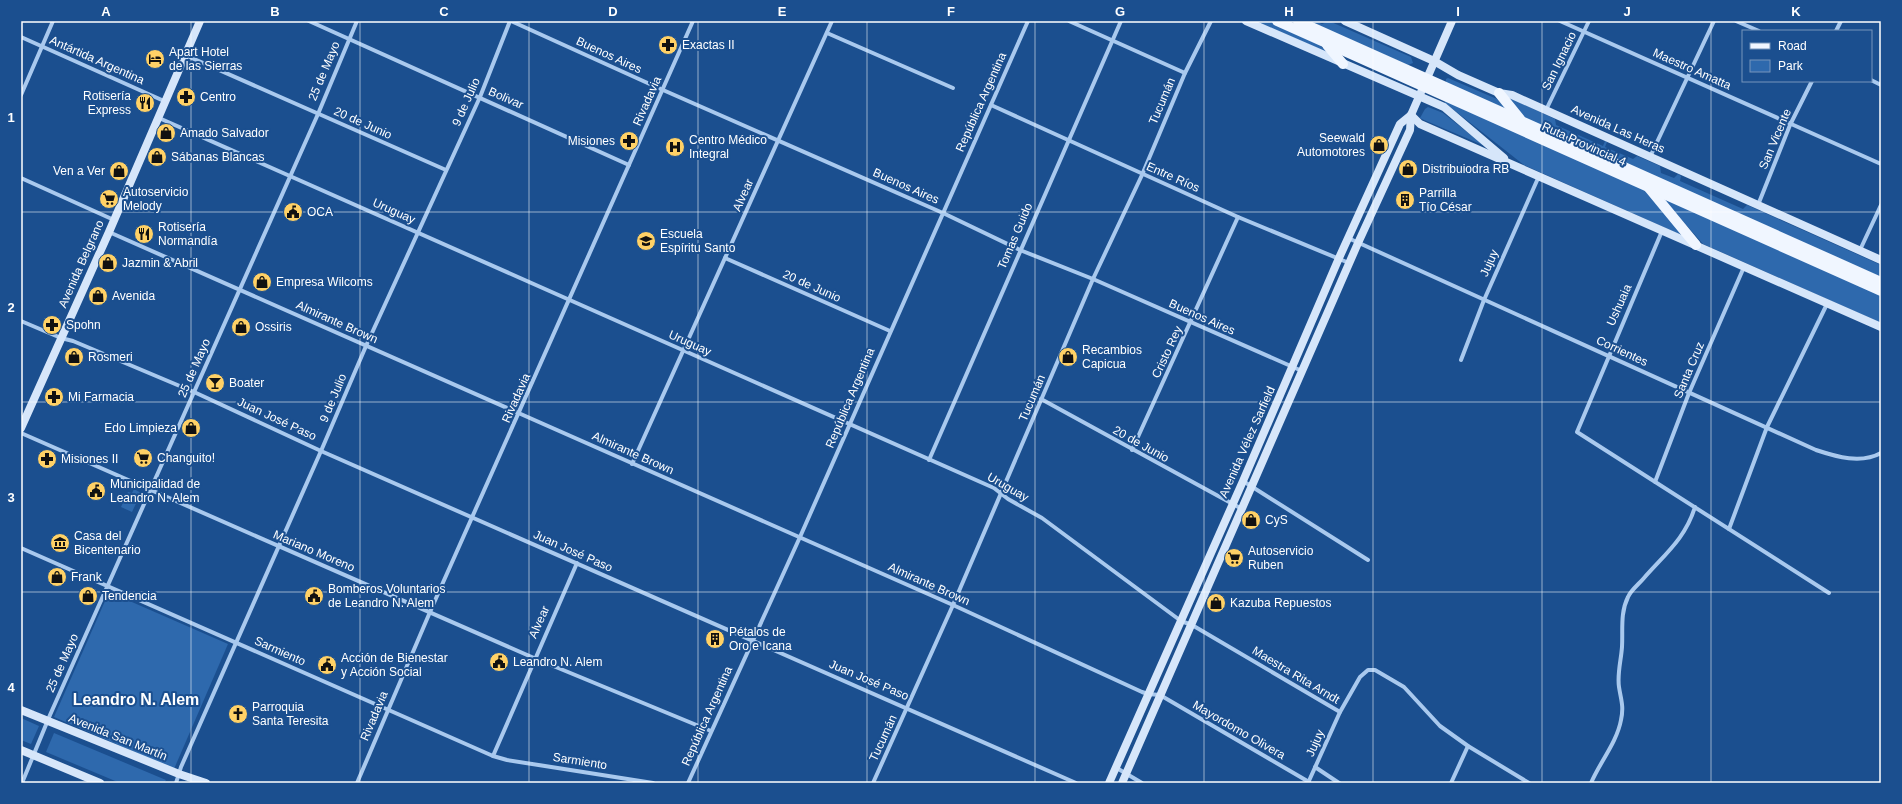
<svg xmlns="http://www.w3.org/2000/svg" width="1902" height="804" font-family="Arial,sans-serif">
<style>
.green{fill:#2e69ad}
.lines{fill:none;stroke-linecap:round;stroke-linejoin:round}
.street{stroke:#a9c9ee;stroke-width:4}
.secondary{stroke:#d6e6fa;stroke-width:8}
.primary{stroke:#f0f6ff;stroke-width:10}
.grid{fill:none;stroke:#fff;stroke-width:1;stroke-opacity:0.55}
.labels{text-anchor:middle;dominant-baseline:central;stroke-width:4;stroke-linejoin:round;paint-order:stroke}
.poi-label{font-size:12px;fill:#fff;stroke:#1b4f8f;text-anchor:start}
.street-label{font-size:12px;fill:#fff;stroke:#1b4f8f}
.district-label{font-size:16px;font-weight:bold;fill:#fff;stroke:#1b4f8f}
.neatline{fill:none;stroke:#fff;stroke-width:1.5}
.grid-label{font-size:13px;text-anchor:middle;font-weight:bold;fill:#fff}
</style>
<rect width="100%" height="100%" fill="#1b4f8f"/>
<g class="green">
<polygon points="1254,21 1268,21 1317,43 1329,53"/>
<polygon points="1308,21 1315,21 1322,24 1329,21 1411,57 1413,63 1408,65"/>
<polygon points="1448,78 1497,99 1508,110 1446,83 1446,79"/>
<polygon points="1509,99 1512,99 1555,119 1556,125 1603,146 1605,141 1607,142 1605,147 1633,159 1637,156 1660,166 1661,173 1674,178 1678,174 1681,176 1680,181 1743,209 1747,205 1881,265 1881,277 1524,119"/>
<polygon points="1445,101 1643,188 1682,234 1679,234 1524,165 1445,103"/>
<polygon points="1428,107 1443,113 1485,146 1424,120 1420,118 1425,109"/>
<polygon points="1665,198 1881,295 1881,323 1703,244 1665,201"/>
<polygon points="134,489 141,493 132,512 121,507 128,492 132,493"/>
<polygon points="109,592 228,644 174,769 54,717"/>
<polygon points="21,718 39,726 31,744 21,740"/>
<polygon points="54,733 166,780 164,783 120,783 46,752"/>
</g>
<g class="lines">
<g class="street">
<polyline points="309,21 629,165"/>
<polyline points="511,21 663,90 943,213 1020,250 1093,279 1302,371"/>
<polyline points="1069,21 1185,73"/>
<polyline points="1560,21 1881,164"/>
<polyline points="1736,21 1759,31"/>
<polyline points="1836,31 1841,21"/>
<polyline points="827,33 953,88"/>
<polyline points="21,37 164,101"/>
<polyline points="185,55 446,170"/>
<polyline points="1871,80 1881,85"/>
<polyline points="21,95 53,21"/>
<polyline points="991,105 1238,217 1349,263"/>
<polyline points="1546,110 1589,21"/>
<polyline points="159,118 994,488 1008,499 1042,518 1181,621 1192,625 1340,712 1360,677 1368,670 1375,670 1404,687 1440,726 1468,746 1529,783"/>
<polyline points="1650,157 1714,21"/>
<polyline points="21,178 114,220"/>
<polyline points="1758,205 1790,125 1812,81"/>
<polyline points="1662,231 1577,432 1829,593"/>
<polyline points="109,232 953,605 1142,692 1148,694 1160,695 1309,782"/>
<path d="M1348,238L1816,450C1837,457 1861,464 1881,453"/>
<polyline points="1860,250 1881,205"/>
<polyline points="725,258 890,331"/>
<polyline points="21,321 61,338 73,341 194,392 321,451 1076,783"/>
<polyline points="1461,360 1484,300 1539,176"/>
<polyline points="1041,399 1242,509"/>
<polyline points="21,433 534,658 711,731"/>
<polyline points="1132,450 1238,217"/>
<polyline points="929,460 1121,21"/>
<polyline points="632,464 832,21"/>
<polyline points="1243,481 1368,560"/>
<polyline points="1655,482 1689,393 1744,267"/>
<polyline points="1729,529 1767,427 1827,304"/>
<polyline points="21,548 493,756 507,760 653,783"/>
<polyline points="493,756 577,563"/>
<polyline points="1115,767 1142,783"/>
<polyline points="1315,767 1339,783"/>
<polyline points="22,783 50,715 318,114 357,21"/>
<polyline points="176,783 181,767 321,451 366,346 480,97 510,21"/>
<polyline points="357,783 433,605 693,21"/>
<polyline points="688,783 800,537 1028,21"/>
<polyline points="873,783 953,605 1093,279 1142,175 1185,73 1211,21"/>
<polyline points="1308,783 1340,712"/>
<polyline points="1451,783 1468,746"/>
<path d="M1591,783C1600,762 1617,742 1621,720C1624,706 1621,700 1619,687C1617,674 1621,661 1622,647C1623,630 1620,613 1628,597C1631,590 1639,584 1644,578C1665,554 1685,539 1695,507"/>
</g>
<g class="secondary">
<polyline points="1246,21 1444,107 1504,158"/>
<polyline points="1345,21 1434,61 1458,75 1499,93 1512,95 1881,260"/>
<polyline points="1411,115 1420,124 1881,327"/>
<polyline points="21,428 109,232 200,21"/>
<polyline points="21,710 179,774 206,783"/>
<polyline points="21,750 100,783"/>
<polyline points="1109,783 1243,481 1339,258 1400,124 1411,115"/>
<polyline points="1122,783 1358,243 1410,130 1411,115 1452,21"/>
</g>
<g class="primary">
<polyline points="1277,21 1881,291"/>
<polyline points="1298,21 1881,282"/>
<polyline points="1327,45 1343,64"/>
<polyline points="1499,93 1520,119"/>
<polyline points="1649,188 1696,245"/>
</g>
</g>
<path class="grid" d="M191,21V783M360,21V783M529,21V783M698,21V783M867,21V783M1035,21V783M1204,21V783M1373,21V783M1542,21V783M1711,21V783M21,212H1881M21,402H1881M21,592H1881"/>
<defs>
<symbol id="pharmacy-disc" viewBox="-11 -11 22 22"><circle r="9.5" fill="#ffd166" stroke="#1b4f8f"/><path d="M-2-6h4v4h4v4h-4v4h-4v-4h-4v-4h4Z" fill="#111"/></symbol>
<symbol id="hotel-disc" viewBox="-11 -11 22 22"><circle r="9.5" fill="#ffd166" stroke="#1b4f8f"/><path d="M-6-4.5h1.5V1H6V5H4.5V3h-9V5H-6ZM-4 0a1.8 1.8 0 1 1 3.6 0ZM.5 0V-2.5h3Q6-2.5 6 0Z" fill="#111"/></symbol>
<symbol id="restaurant-disc" viewBox="-11 -11 22 22"><circle r="9.5" fill="#ffd166" stroke="#1b4f8f"/><path d="M-5-6h1v4h1v-4h1v4h1v-4h1v5L-1.5 .5V6h-2V.5L-5-1ZM5-6V6H3V1.5H1.5Q1.5-4 5-6Z" fill="#111"/></symbol>
<symbol id="shop-disc" viewBox="-11 -11 22 22"><circle r="9.5" fill="#ffd166" stroke="#1b4f8f"/><path d="M-5-2.5h2.3a2.7 3.5 0 0 1 5.4 0H5L5.5 6h-11ZM-1.5-2.5h3a1.5 2.3 0 0 0-3 0Z" fill="#111"/></symbol>
<symbol id="hospital-disc" viewBox="-11 -11 22 22"><circle r="9.5" fill="#ffd166" stroke="#1b4f8f"/><path d="M-5-5h3v3.5h4V-5h3V5h-3V1.5h-4V5h-3Z" fill="#111"/></symbol>
<symbol id="supermarket-disc" viewBox="-11 -11 22 22"><circle r="9.5" fill="#ffd166" stroke="#1b4f8f"/><path d="M-6-5.5h2.5l.6 2H6L4.5 2H-2.5L-4.4-4H-6ZM-1.5 3.2a1.3 1.3 0 1 0 .1 0ZM3 3.2a1.3 1.3 0 1 0 .1 0Z" fill="#111"/></symbol>
<symbol id="building-disc" viewBox="-11 -11 22 22"><circle r="9.5" fill="#ffd166" stroke="#1b4f8f"/><path d="M-4-6H4V6H1V3H-1V6H-4ZM-2.5-4.3h1.7v1.8h-1.7ZM.8-4.3h1.7v1.8H.8ZM-2.5-1h1.7V.8h-1.7ZM.8-1h1.7V.8H.8Z" fill="#111"/></symbol>
<symbol id="civic-disc" viewBox="-11 -11 22 22"><circle r="9.5" fill="#ffd166" stroke="#1b4f8f"/><path d="M-.6-6.5H3V-4.5H.6V-3L4-1V1h2V6H-6V1h2V-1L-.6-3ZM-1.2 2.5V6h2.4V2.5Z" fill="#111"/></symbol>
<symbol id="school-disc" viewBox="-11 -11 22 22"><circle r="9.5" fill="#ffd166" stroke="#1b4f8f"/><path d="M0-5L7-2L0 1L-7-2ZM-4 1L0 2.5L4 1V4Q0 6-4 4Z" fill="#111"/></symbol>
<symbol id="bar-disc" viewBox="-11 -11 22 22"><circle r="9.5" fill="#ffd166" stroke="#1b4f8f"/><path d="M-6-5H6L.8 .8V4.5H3.5V6h-7V4.5H-.8V.8Z" fill="#111"/></symbol>
<symbol id="museum-disc" viewBox="-11 -11 22 22"><circle r="9.5" fill="#ffd166" stroke="#1b4f8f"/><path d="M0-6L6-3V-2H-6V-3ZM-5-1h2V3h-2ZM-1-1h2V3h-2ZM3-1h2V3H3ZM-6 4H6V6H-6Z" fill="#111"/></symbol>
<symbol id="church-disc" viewBox="-11 -11 22 22"><circle r="9.5" fill="#ffd166" stroke="#1b4f8f"/><path d="M-1.2-6h2.4v3.5h3.3v2.4h-3.3V6h-2.4V-.1h-3.3v-2.4h3.3Z" fill="#111"/></symbol>
</defs>
<g fill-rule="evenodd">
<use href="#pharmacy-disc" x="657" y="34" width="22" height="22"/>
<use href="#hotel-disc" x="144" y="48" width="22" height="22"/>
<use href="#pharmacy-disc" x="175" y="86" width="22" height="22"/>
<use href="#restaurant-disc" x="134" y="92" width="22" height="22"/>
<use href="#shop-disc" x="155" y="122" width="22" height="22"/>
<use href="#pharmacy-disc" x="618" y="130" width="22" height="22"/>
<use href="#shop-disc" x="1368" y="134" width="22" height="22"/>
<use href="#hospital-disc" x="664" y="136" width="22" height="22"/>
<use href="#shop-disc" x="146" y="146" width="22" height="22"/>
<use href="#shop-disc" x="1397" y="158" width="22" height="22"/>
<use href="#shop-disc" x="108" y="160" width="22" height="22"/>
<use href="#supermarket-disc" x="98" y="188" width="22" height="22"/>
<use href="#building-disc" x="1394" y="189" width="22" height="22"/>
<use href="#civic-disc" x="282" y="201" width="22" height="22"/>
<use href="#restaurant-disc" x="133" y="223" width="22" height="22"/>
<use href="#school-disc" x="635" y="230" width="22" height="22"/>
<use href="#shop-disc" x="97" y="252" width="22" height="22"/>
<use href="#shop-disc" x="251" y="271" width="22" height="22"/>
<use href="#shop-disc" x="87" y="285" width="22" height="22"/>
<use href="#pharmacy-disc" x="41" y="314" width="22" height="22"/>
<use href="#shop-disc" x="230" y="316" width="22" height="22"/>
<use href="#shop-disc" x="63" y="346" width="22" height="22"/>
<use href="#shop-disc" x="1057" y="346" width="22" height="22"/>
<use href="#bar-disc" x="204" y="372" width="22" height="22"/>
<use href="#pharmacy-disc" x="43" y="386" width="22" height="22"/>
<use href="#shop-disc" x="180" y="417" width="22" height="22"/>
<use href="#supermarket-disc" x="132" y="447" width="22" height="22"/>
<use href="#pharmacy-disc" x="36" y="448" width="22" height="22"/>
<use href="#civic-disc" x="85" y="480" width="22" height="22"/>
<use href="#shop-disc" x="1240" y="509" width="22" height="22"/>
<use href="#museum-disc" x="49" y="532" width="22" height="22"/>
<use href="#supermarket-disc" x="1223" y="547" width="22" height="22"/>
<use href="#shop-disc" x="46" y="566" width="22" height="22"/>
<use href="#shop-disc" x="77" y="585" width="22" height="22"/>
<use href="#civic-disc" x="303" y="585" width="22" height="22"/>
<use href="#shop-disc" x="1205" y="592" width="22" height="22"/>
<use href="#building-disc" x="704" y="628" width="22" height="22"/>
<use href="#civic-disc" x="488" y="651" width="22" height="22"/>
<use href="#civic-disc" x="316" y="654" width="22" height="22"/>
<use href="#church-disc" x="227" y="703" width="22" height="22"/>
</g>
<g class="labels">
<g class="poi-label">
<text x="682" y="45">Exactas II</text>
<text x="169" y="52">Apart Hotel<tspan x="169" dy="14">de las Sierras</tspan></text>
<text x="131" y="96" text-anchor="end">Rotisería<tspan x="131" dy="14">Express</tspan></text>
<text x="200" y="97">Centro</text>
<text x="180" y="133">Amado Salvador</text>
<text x="1365" y="138" text-anchor="end">Seewald<tspan x="1365" dy="14">Automotores</tspan></text>
<text x="689" y="140">Centro Médico<tspan x="689" dy="14">Integral</tspan></text>
<text x="615" y="141" text-anchor="end">Misiones</text>
<text x="171" y="157">Sábanas Blancas</text>
<text x="1422" y="169">Distribuiodra RB</text>
<text x="105" y="171" text-anchor="end">Ven a Ver</text>
<text x="123" y="192">Autoservicio<tspan x="123" dy="14">Melody</tspan></text>
<text x="1419" y="193">Parrilla<tspan x="1419" dy="14">Tío César</tspan></text>
<text x="307" y="212">OCA</text>
<text x="158" y="227">Rotisería<tspan x="158" dy="14">Normandía</tspan></text>
<text x="660" y="234">Escuela<tspan x="660" dy="14">Espíritu Santo</tspan></text>
<text x="122" y="263">Jazmin &amp; Abril</text>
<text x="276" y="282">Empresa Wilcoms</text>
<text x="112" y="296">Avenida</text>
<text x="66" y="325">Spohn</text>
<text x="255" y="327">Ossiris</text>
<text x="1082" y="350">Recambios<tspan x="1082" dy="14">Capicua</tspan></text>
<text x="88" y="357">Rosmeri</text>
<text x="229" y="383">Boater</text>
<text x="68" y="397">Mi Farmacia</text>
<text x="177" y="428" text-anchor="end">Edo Limpieza</text>
<text x="157" y="458">Changuito!</text>
<text x="61" y="459">Misiones II</text>
<text x="110" y="484">Municipalidad de<tspan x="110" dy="14">Leandro N. Alem</tspan></text>
<text x="1265" y="520">CyS</text>
<text x="74" y="536">Casa del<tspan x="74" dy="14">Bicentenario</tspan></text>
<text x="1248" y="551">Autoservicio<tspan x="1248" dy="14">Ruben</tspan></text>
<text x="71" y="577">Frank</text>
<text x="328" y="589">Bomberos Voluntarios<tspan x="328" dy="14">de Leandro N. Alem</tspan></text>
<text x="102" y="596">Tendencia</text>
<text x="1230" y="603">Kazuba Repuestos</text>
<text x="729" y="632">Pétalos de<tspan x="729" dy="14">Oro e Icana</tspan></text>
<text x="341" y="658">Acción de Bienestar<tspan x="341" dy="14">y Acción Social</tspan></text>
<text x="513" y="662">Leandro N. Alem</text>
<text x="252" y="707">Parroquia<tspan x="252" dy="14">Santa Teresita</tspan></text>
</g>
<g class="street-label">
<text transform="translate(609 55) rotate(25)">Buenos Aires</text>
<text transform="translate(97 60) rotate(24)">Antártida Argentina</text>
<text transform="translate(1559 61) rotate(-64)">San Ignacio</text>
<text transform="translate(1692 69) rotate(24)">Maestro Amatta</text>
<text transform="translate(324 71) rotate(-67)">25 de Mayo</text>
<text transform="translate(506 98) rotate(24)">Bolivar</text>
<text transform="translate(647 101) rotate(-66)">Rivadavia</text>
<text transform="translate(1162 101) rotate(-67)">Tucumán</text>
<text transform="translate(466 102) rotate(-66)">9 de Julio</text>
<text transform="translate(981 102) rotate(-66)">República Argentina</text>
<text transform="translate(363 123) rotate(24)">20 de Junio</text>
<text transform="translate(1618 129) rotate(24)">Avenida Las Heras</text>
<text transform="translate(1775 139) rotate(-67)">San Vicente</text>
<text transform="translate(1584 144) rotate(24)">Ruta Provincial 4</text>
<text transform="translate(1173 177) rotate(24)">Entre Ríos</text>
<text transform="translate(906 186) rotate(24)">Buenos Aires</text>
<text transform="translate(743 195) rotate(-66)">Alvear</text>
<text transform="translate(394 211) rotate(24)">Uruguay</text>
<text transform="translate(1015 236) rotate(-67)">Tomas Guido</text>
<text transform="translate(1489 263) rotate(-66)">Jujuy</text>
<text transform="translate(81 264) rotate(-66)">Avenida Belgrano</text>
<text transform="translate(812 286) rotate(24)">20 de Junio</text>
<text transform="translate(1619 305) rotate(-66)">Ushuaia</text>
<text transform="translate(1202 317) rotate(24)">Buenos Aires</text>
<text transform="translate(337 322) rotate(24)">Almirante Brown</text>
<text transform="translate(690 343) rotate(24)">Uruguay</text>
<text transform="translate(1622 351) rotate(25)">Corrientes</text>
<text transform="translate(1167 352) rotate(-65)">Cristo Rey</text>
<text transform="translate(194 368) rotate(-66)">25 de Mayo</text>
<text transform="translate(1689 370) rotate(-67)">Santa Cruz</text>
<text transform="translate(333 398) rotate(-67)">9 de Julio</text>
<text transform="translate(516 398) rotate(-66)">Rivadavia</text>
<text transform="translate(850 398) rotate(-67)">República Argentina</text>
<text transform="translate(1032 398) rotate(-67)">Tucumán</text>
<text transform="translate(277 419) rotate(25)">Juan José Paso</text>
<text transform="translate(1247 442) rotate(-66)">Avenida Vélez Sarfield</text>
<text transform="translate(1141 444) rotate(29)">20 de Junio</text>
<text transform="translate(633 453) rotate(24)">Almirante Brown</text>
<text transform="translate(1008 487) rotate(30)">Uruguay</text>
<text transform="translate(314 551) rotate(23)">Mariano Moreno</text>
<text transform="translate(573 551) rotate(24)">Juan José Paso</text>
<text transform="translate(929 584) rotate(24)">Almirante Brown</text>
<text transform="translate(539 622) rotate(-66)">Alvear</text>
<text transform="translate(280 651) rotate(24)">Sarmiento</text>
<text transform="translate(62 663) rotate(-66)">25 de Mayo</text>
<text transform="translate(1296 675) rotate(31)">Maestra Rita Arndt</text>
<text transform="translate(869 680) rotate(23)">Juan José Paso</text>
<text transform="translate(374 716) rotate(-67)">Rivadavia</text>
<text transform="translate(707 716) rotate(-66)">República Argentina</text>
<text transform="translate(1239 730) rotate(30)">Mayordomo Olivera</text>
<text transform="translate(118 737) rotate(22)">Avenida San Martín</text>
<text transform="translate(883 738) rotate(-65)">Tucumán</text>
<text transform="translate(1315 743) rotate(-66)">Jujuy</text>
<text transform="translate(580 761) rotate(9)">Sarmiento</text>
</g>
<g class="district-label">
<text x="136" y="699">Leandro N. Alem</text>
</g>
</g>
<rect width="1902" height="804" fill="none" stroke="#1b4f8f" stroke-width="44"/>
<rect x="1742" y="30" width="130" height="52" fill="#1b4f8f" stroke="#7695bc"/>
<rect x="1750" y="43" width="20" height="6" fill="#f0f6ff" stroke="#7695bc"/>
<text x="1778" y="50" font-size="12" fill="#ffffff">Road</text>
<rect x="1750" y="60" width="20" height="12" fill="#2e69ad" stroke="#7695bc"/>
<text x="1778" y="70" font-size="12" fill="#ffffff">Park</text>
<rect x="22" y="22" width="1858" height="760" class="neatline"/>
<g class="grid-label">
<text x="106" y="16">A</text>
<text x="275" y="16">B</text>
<text x="444" y="16">C</text>
<text x="613" y="16">D</text>
<text x="782" y="16">E</text>
<text x="951" y="16">F</text>
<text x="1120" y="16">G</text>
<text x="1289" y="16">H</text>
<text x="1458" y="16">I</text>
<text x="1627" y="16">J</text>
<text x="1796" y="16">K</text>
<text x="11" y="122">1</text>
<text x="11" y="312">2</text>
<text x="11" y="502">3</text>
<text x="11" y="692">4</text>
</g>
</svg>
